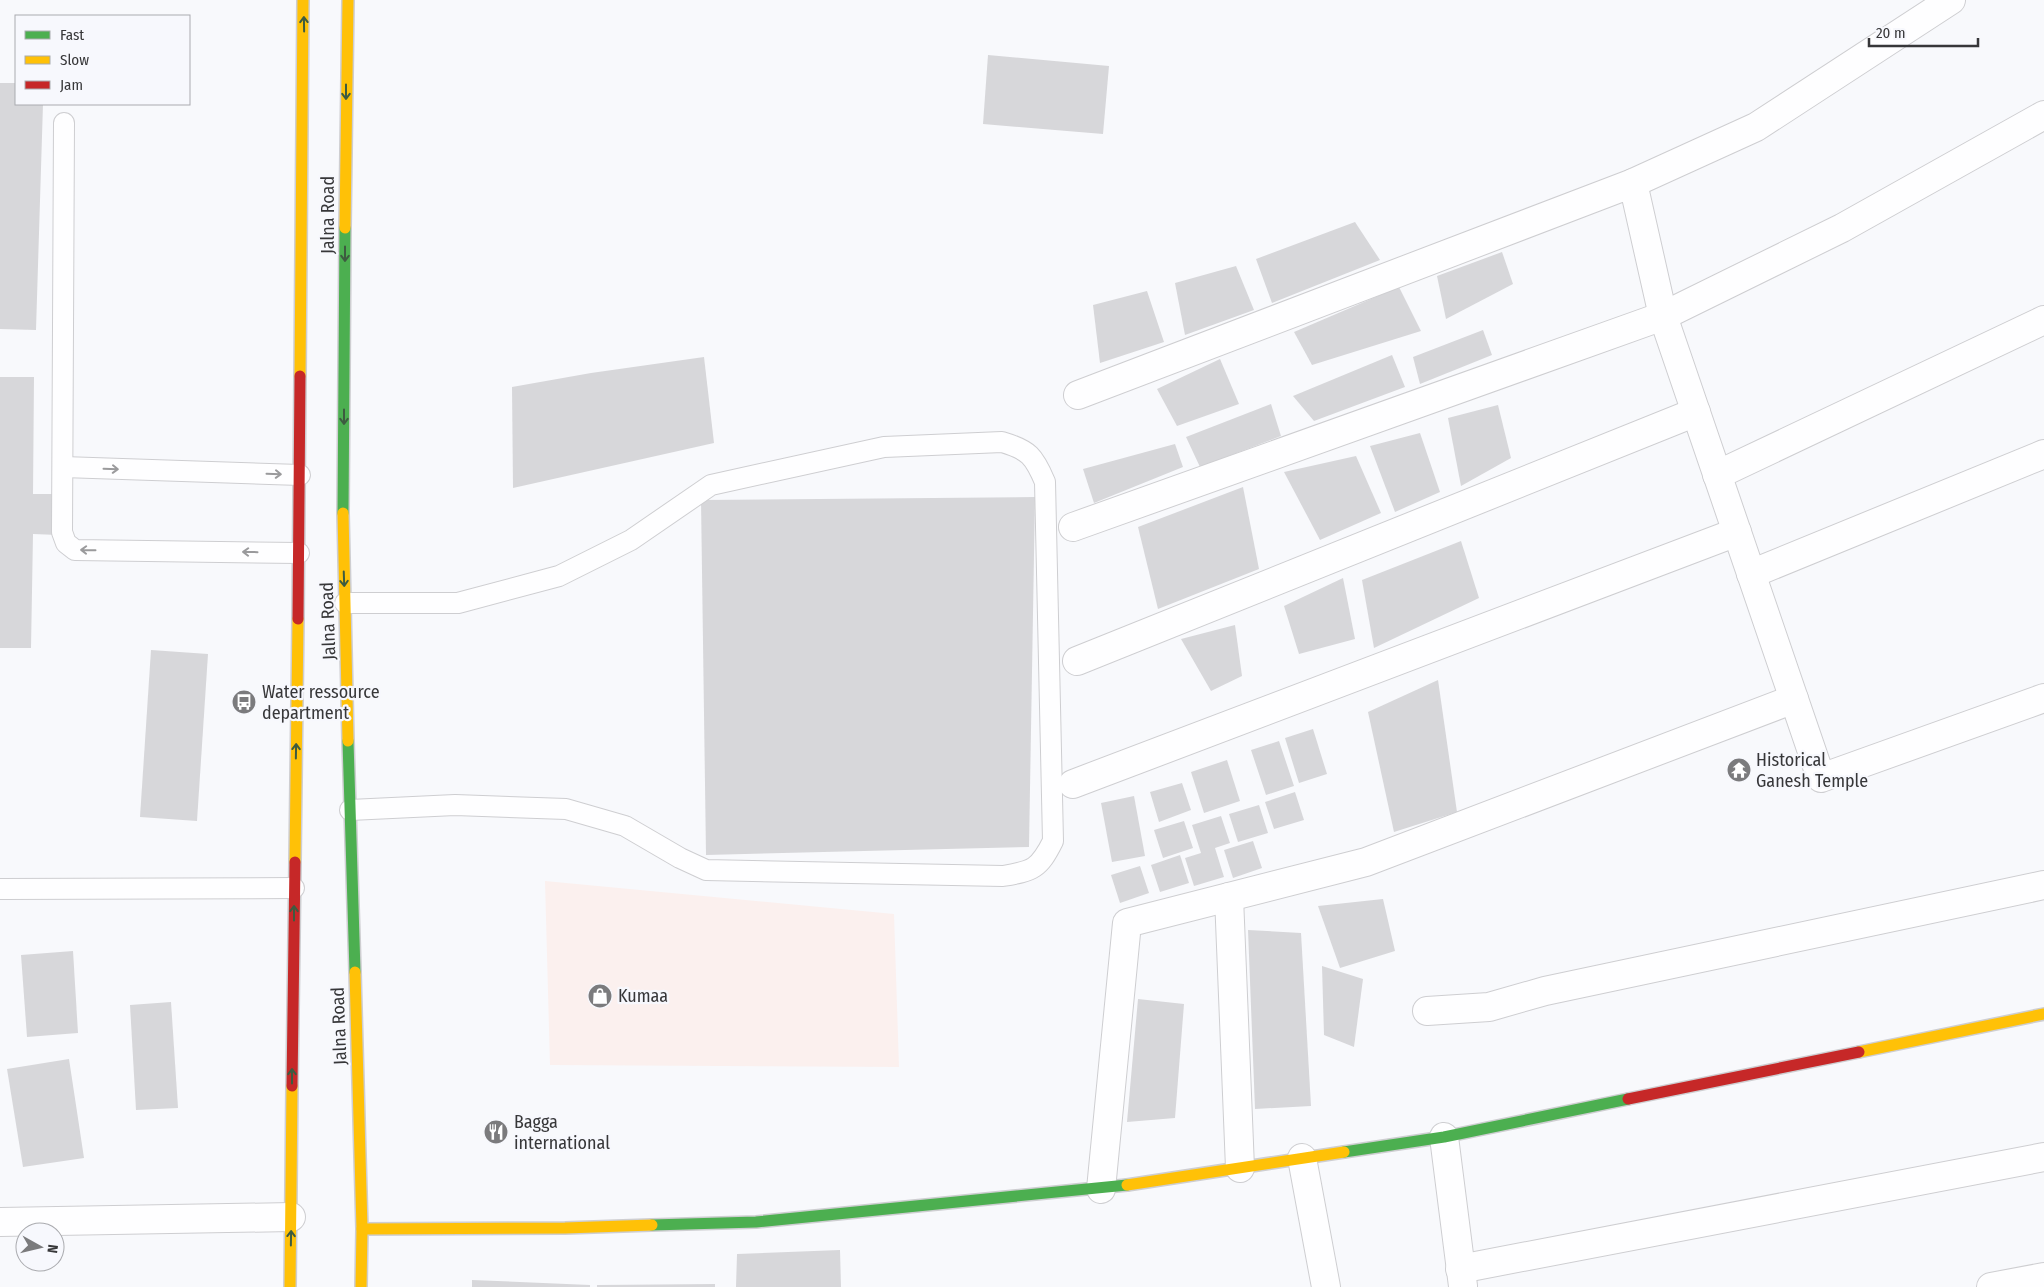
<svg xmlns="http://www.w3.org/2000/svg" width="2044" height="1287" font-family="'Fira Sans Condensed',sans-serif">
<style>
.commercial{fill:#fbf0ee}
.building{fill:#d7d7da}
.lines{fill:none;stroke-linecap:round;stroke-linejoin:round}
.lane-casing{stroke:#ceced1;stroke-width:22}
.street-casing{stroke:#ceced1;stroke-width:30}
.fast-casing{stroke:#ceced1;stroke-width:14}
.slow-casing{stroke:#ceced1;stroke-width:14}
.jam-casing{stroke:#ceced1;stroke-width:14}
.lane{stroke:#fefeff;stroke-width:20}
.street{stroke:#fefeff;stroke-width:28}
.fast{stroke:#4caf50;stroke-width:11}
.slow{stroke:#ffc107;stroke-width:11}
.jam{stroke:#c62828;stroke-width:11}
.oneway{stroke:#3d5b40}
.oneway2{stroke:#9a9a9c}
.labels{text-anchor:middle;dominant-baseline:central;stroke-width:4.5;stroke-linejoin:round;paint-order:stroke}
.street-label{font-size:18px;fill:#373739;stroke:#f7f8fd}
.poi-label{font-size:18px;fill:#373739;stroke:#f7f8fd;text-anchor:start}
</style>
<rect width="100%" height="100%" fill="#f8f9fc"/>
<polygon class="commercial" points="545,881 894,914 899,1067 550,1065"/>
<g class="building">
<polygon points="988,55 1109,66 1103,134 983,124"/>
<polygon points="0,83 16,83 16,104 43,104 36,330 0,329"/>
<polygon points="1355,222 1380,260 1272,303 1256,259"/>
<polygon points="1502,252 1513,284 1446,319 1437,276"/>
<polygon points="1236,266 1254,310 1185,335 1175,283"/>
<polygon points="1399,287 1421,331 1312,365 1294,332"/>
<polygon points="1147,291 1164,342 1100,363 1093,305"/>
<polygon points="1483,330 1492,355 1420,384 1413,357"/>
<polygon points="1392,355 1405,387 1314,421 1293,396"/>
<polygon points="704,357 714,443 513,488 512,387 591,373"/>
<polygon points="1220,359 1239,404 1177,426 1157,389"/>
<polygon points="0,377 34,377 33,494 59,494 58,535 33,534 31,648 0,648"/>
<polygon points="1271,404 1281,436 1200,467 1186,437"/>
<polygon points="1498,405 1511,458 1461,486 1448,418"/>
<polygon points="1420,433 1440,492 1395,512 1370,446"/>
<polygon points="1175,444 1183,467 1094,503 1083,469"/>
<polygon points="1356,456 1381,513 1320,540 1284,472"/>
<polygon points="1243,487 1259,569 1158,609 1138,527"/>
<polygon points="1035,497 1029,847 706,855 701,500"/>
<polygon points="1461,541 1479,598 1374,648 1362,580"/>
<polygon points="1343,578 1355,639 1299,654 1284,606"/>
<polygon points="1235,625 1242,676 1211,691 1181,639"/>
<polygon points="151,650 208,654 197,821 140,817"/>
<polygon points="1438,680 1457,812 1394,832 1368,712"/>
<polygon points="1313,729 1327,774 1299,783 1285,738"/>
<polygon points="1279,741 1294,786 1266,795 1251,750"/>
<polygon points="1227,760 1240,801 1204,813 1191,772"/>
<polygon points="1182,783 1191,810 1159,822 1150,792"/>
<polygon points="1295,792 1304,820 1274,829 1265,802"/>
<polygon points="1134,796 1145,856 1112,862 1101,803"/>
<polygon points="1259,805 1268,833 1238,842 1229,814"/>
<polygon points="1221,816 1230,843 1215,848 1224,877 1194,886 1185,858 1201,853 1192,825"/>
<polygon points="1184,821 1193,848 1163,858 1154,830"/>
<polygon points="1253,841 1262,868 1233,878 1224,850"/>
<polygon points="1180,855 1189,883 1160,892 1151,865"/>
<polygon points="1140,866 1149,893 1120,903 1111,875"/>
<polygon points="1383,899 1395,951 1340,968 1318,906"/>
<polygon points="1248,930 1301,933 1311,1106 1255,1109"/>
<polygon points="73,951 78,1033 27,1037 21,955"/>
<polygon points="1322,966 1363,979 1354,1047 1324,1035"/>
<polygon points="1138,999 1184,1004 1175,1118 1127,1122"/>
<polygon points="171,1002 178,1108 136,1110 130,1005"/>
<polygon points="69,1059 84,1158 23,1167 7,1069"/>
<polygon points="840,1250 841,1287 736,1287 737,1254"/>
<polygon points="472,1280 590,1285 590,1287 472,1287"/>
<polygon points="715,1284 715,1287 597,1287 597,1285"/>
</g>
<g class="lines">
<defs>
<g id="lane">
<polyline points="64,123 62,532 66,543 75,550 299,553"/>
<polyline points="63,467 300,475"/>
<path d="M345,603H458L559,576L631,540L711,485L884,447L1002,442C1029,450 1034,456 1045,482L1053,841C1039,869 1033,871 1003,876L706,870L680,858L625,826L566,809L455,805L350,810"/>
<polyline points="0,889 294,888"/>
</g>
<g id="street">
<polyline points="1633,183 1756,127 1951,0"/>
<polyline points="1078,395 1633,183 1663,316 1821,778 2044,698"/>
<polyline points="1717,475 2044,320"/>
<polyline points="1073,527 1663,316 1842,228 2044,115"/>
<polyline points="1751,574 2044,454"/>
<polyline points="1077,661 1696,412"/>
<polyline points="1073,784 1737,532"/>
<polyline points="1229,897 1240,1168"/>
<polyline points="1427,1011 1489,1007 1545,991 2044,885"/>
<polyline points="1444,1137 1463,1286"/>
<polyline points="1302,1158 1326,1287"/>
<polyline points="1101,1189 1127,923 1366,862 1794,699"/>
<polyline points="0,1222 291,1217"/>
<polyline points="1460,1269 2044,1157"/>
<polyline points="1991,1287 2044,1277"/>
</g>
<g id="fast">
<polyline points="343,513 345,228"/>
<polyline points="348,741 355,972"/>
<polyline points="1344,1152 1444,1137 1628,1099"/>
<polyline points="652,1225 756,1222 1127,1185"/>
</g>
<g id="slow">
<polyline points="345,228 348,0"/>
<polyline points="300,376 303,0"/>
<polyline points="343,513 348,741"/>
<polyline points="295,862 298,619"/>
<polyline points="355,972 362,1229 361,1287"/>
<polyline points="1859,1052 2044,1014"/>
<polyline points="1127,1185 1344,1152"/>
<polyline points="362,1229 565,1228 652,1225"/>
<polyline points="290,1287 292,1086"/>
</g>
<g id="jam">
<polyline points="298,619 300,376"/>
<polyline points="292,1086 295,862"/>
<polyline points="1628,1099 1859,1052"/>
</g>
</defs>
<use href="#lane" class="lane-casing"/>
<use href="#street" class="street-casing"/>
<use href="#fast" class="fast-casing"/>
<use href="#slow" class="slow-casing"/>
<use href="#jam" class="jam-casing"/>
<use href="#lane" class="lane"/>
<use href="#street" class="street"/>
<use href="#fast" class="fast"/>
<use href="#slow" class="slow"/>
<use href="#jam" class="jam"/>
</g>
<defs><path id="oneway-shaft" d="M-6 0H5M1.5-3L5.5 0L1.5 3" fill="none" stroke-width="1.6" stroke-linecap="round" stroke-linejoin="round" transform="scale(1.25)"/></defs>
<g class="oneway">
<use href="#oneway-shaft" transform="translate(304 24) rotate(-91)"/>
<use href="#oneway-shaft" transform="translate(346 92) rotate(90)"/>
<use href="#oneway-shaft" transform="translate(345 254) rotate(90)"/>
<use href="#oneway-shaft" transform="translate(344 417) rotate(90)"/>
<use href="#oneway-shaft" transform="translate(344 579) rotate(88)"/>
<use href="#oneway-shaft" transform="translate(296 751) rotate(-89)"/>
<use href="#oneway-shaft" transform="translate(294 913) rotate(-90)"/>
<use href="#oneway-shaft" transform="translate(292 1076) rotate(-90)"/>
<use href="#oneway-shaft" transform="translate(291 1238) rotate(-89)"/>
</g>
<g class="oneway2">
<use href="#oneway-shaft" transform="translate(111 469) rotate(2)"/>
<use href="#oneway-shaft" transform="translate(274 474) rotate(2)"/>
<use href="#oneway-shaft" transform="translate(88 550) rotate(-179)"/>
<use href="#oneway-shaft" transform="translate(250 552) rotate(-179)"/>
</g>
<defs>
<symbol id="bus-disc" viewBox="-11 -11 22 22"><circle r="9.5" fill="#7b7b7d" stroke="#f7f8fd"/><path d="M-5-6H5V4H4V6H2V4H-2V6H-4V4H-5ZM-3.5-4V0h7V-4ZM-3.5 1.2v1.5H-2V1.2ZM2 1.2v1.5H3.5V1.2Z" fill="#fff"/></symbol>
<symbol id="temple-disc" viewBox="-11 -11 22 22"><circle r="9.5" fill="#7b7b7d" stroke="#f7f8fd"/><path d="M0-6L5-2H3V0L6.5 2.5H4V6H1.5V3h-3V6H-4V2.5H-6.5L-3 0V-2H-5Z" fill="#fff"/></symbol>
<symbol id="shop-disc" viewBox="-11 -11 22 22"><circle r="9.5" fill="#7b7b7d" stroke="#f7f8fd"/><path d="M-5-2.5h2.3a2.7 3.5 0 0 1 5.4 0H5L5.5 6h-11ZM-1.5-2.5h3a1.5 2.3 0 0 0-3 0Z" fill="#fff"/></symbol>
<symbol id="restaurant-disc" viewBox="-11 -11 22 22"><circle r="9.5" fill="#7b7b7d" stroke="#f7f8fd"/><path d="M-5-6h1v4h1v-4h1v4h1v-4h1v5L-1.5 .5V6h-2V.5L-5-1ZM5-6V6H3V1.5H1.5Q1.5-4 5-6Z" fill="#fff"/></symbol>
</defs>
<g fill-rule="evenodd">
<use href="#bus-disc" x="230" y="688" width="28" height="28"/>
<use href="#temple-disc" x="1725" y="756" width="28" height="28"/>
<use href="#shop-disc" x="586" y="982" width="28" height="28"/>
<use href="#restaurant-disc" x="482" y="1118" width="28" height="28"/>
</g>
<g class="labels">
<g class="street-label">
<text transform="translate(328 215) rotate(-90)">Jalna Road</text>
<text transform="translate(328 621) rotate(-92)">Jalna Road</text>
<text transform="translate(339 1026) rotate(-92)">Jalna Road</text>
</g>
<g class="poi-label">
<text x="262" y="692">Water ressource<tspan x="262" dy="21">department</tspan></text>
<text x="1756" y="760">Historical<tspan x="1756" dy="21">Ganesh Temple</tspan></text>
<text x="618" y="996">Kumaa</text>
<text x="514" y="1122">Bagga<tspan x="514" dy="21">international</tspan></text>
</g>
</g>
<rect x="15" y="15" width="175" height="90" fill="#f7f8fd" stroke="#aaabaf"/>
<rect x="25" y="31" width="25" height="8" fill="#4caf50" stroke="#aaabaf"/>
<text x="60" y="40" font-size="15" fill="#373739">Fast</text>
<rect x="25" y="56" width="25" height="8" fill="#ffc107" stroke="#aaabaf"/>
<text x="60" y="65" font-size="15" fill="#373739">Slow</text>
<rect x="25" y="81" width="25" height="8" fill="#c62828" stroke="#aaabaf"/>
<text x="60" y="90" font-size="15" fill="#373739">Jam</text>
<g transform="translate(40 1247) rotate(98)"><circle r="24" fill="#f7f8fd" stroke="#aaabaf"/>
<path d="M0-4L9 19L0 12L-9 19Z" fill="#7b7b7d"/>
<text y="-8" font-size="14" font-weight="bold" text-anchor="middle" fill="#373739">N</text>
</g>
<path d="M1869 38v8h109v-8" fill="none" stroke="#373739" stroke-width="2.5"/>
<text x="1876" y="38" font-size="15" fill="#373739" stroke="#f7f8fd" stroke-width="4" paint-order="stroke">20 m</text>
</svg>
